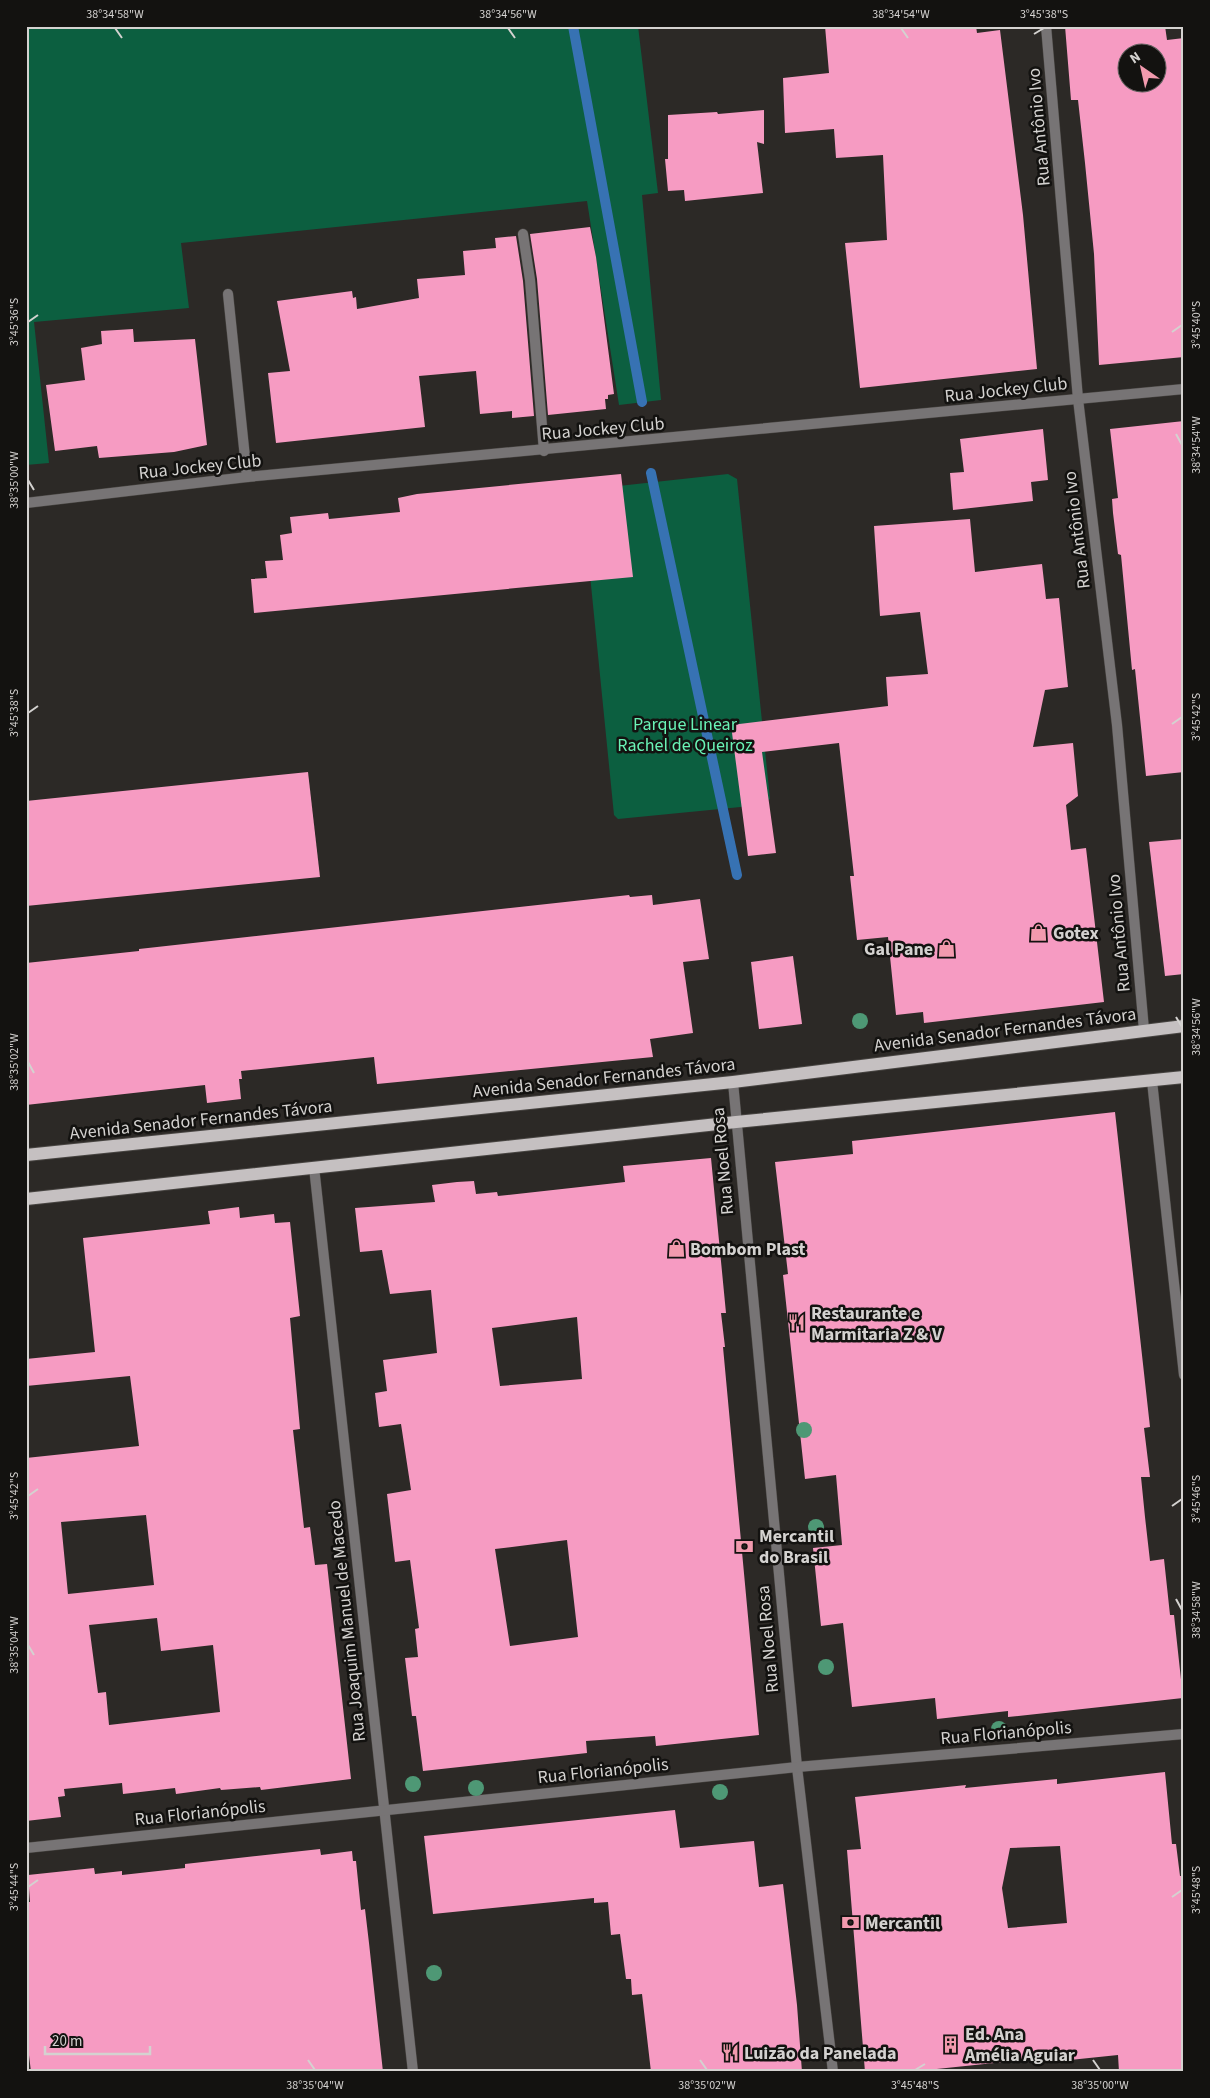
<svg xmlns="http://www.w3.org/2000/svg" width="1210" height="2098" font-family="'Source Sans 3',sans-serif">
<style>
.green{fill:#0c5f40}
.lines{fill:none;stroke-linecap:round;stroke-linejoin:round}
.stream{stroke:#3772b3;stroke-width:10}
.building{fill:#f69bc2;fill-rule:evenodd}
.service-casing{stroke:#474441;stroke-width:11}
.minor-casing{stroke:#474441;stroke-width:11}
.primary-casing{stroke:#474441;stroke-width:14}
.service{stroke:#777475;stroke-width:10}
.minor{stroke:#777475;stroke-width:10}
.primary{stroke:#c5c0c1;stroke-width:12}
.tree{fill:#4e9875}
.ticks{fill:none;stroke:#d4d2d0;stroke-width:2}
.labels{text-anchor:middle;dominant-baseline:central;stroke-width:5;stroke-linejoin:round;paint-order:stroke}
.street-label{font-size:18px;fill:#d4d2d0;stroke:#131210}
.park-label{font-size:18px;fill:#6af3b6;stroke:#131210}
.poi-label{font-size:18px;font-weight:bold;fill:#d4d2d0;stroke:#131210;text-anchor:start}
.neatline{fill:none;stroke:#d4d2d0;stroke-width:2}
.ticks-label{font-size:12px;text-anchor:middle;fill:#d4d2d0}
</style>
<rect width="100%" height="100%" fill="#2c2926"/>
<g class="green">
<polygon points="26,26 638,26 658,193 642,195 661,400 619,405 587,201 181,243 189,308 34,322 49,463 26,465"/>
<polygon points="728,474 737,479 770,799 761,805 618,819 614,815 582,495 591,489"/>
</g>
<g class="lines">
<g class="stream">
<polyline points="573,26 642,402"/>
<polyline points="651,473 737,875"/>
</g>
</g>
<g class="building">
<polygon points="825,26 976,26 977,33 1000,30 1023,215 1037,369 860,388 845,243 887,240 883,155 836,158 834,129 785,133 783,78 829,73"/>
<path d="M1065,26H1165L1167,40L1184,38V357L1099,365L1094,254L1085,163L1078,100H1071ZM1128,52H1158V82H1128Z"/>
<polygon points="764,110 764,144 757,142 763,193 685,201 684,190 668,191 665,159 668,159 668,115 717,112 718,114"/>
<polygon points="590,227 596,257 614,394 608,395 608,399 605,399 606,409 548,415 537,279 530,234"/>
<polygon points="516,236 523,281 534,416 512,418 512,411 480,414 476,371 419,376 425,427 276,443 268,373 290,371 277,301 352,291 353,298 356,297 357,309 419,298 417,279 465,275 463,251 496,248 495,238"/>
<polygon points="133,329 134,342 195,339 207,445 174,452 99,458 97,446 55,451 46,385 85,380 81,348 102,344 101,331"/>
<polygon points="1184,421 1184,772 1146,776 1135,669 1132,670 1121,555 1118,554 1113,513 1112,499 1118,498 1110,429"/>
<polygon points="1043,429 1048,480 1031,482 1033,501 953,510 950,473 964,472 960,439"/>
<polygon points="621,474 633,577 254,613 251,579 267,578 265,561 283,560 280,535 292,533 290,517 328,513 329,519 400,512 398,498 417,494"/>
<polygon points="970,519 975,572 1042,564 1046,599 1059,598 1068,687 1045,690 1033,747 1073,743 1078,796 1066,805 1071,850 1086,848 1104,1002 924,1023 923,1012 896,1015 888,937 857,940 850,876 854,876 839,743 762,752 776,853 748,856 731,725 888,706 886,677 928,674 920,612 880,616 874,526"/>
<polygon points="308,772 320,877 26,906 26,801"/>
<polygon points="1184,839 1184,974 1165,976 1149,842"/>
<polygon points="629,895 630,897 652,895 653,905 700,899 709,959 683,962 693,1033 650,1039 653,1057 377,1084 374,1057 241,1071 242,1079 239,1079 241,1099 207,1103 205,1085 26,1105 26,963 139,951 139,949"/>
<polygon points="793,956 802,1024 759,1029 751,962"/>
<polygon points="1115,1112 1150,1427 1144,1428 1150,1477 1141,1477 1145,1517 1150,1561 1164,1559 1170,1615 1174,1615 1183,1698 1008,1717 1008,1711 937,1719 935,1698 852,1707 843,1623 821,1626 813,1548 842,1545 836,1475 805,1479 783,1275 788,1274 775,1162 853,1154 852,1141"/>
<path d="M711,1158L726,1313H721L725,1347H723L759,1735L656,1746L655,1736L586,1741L587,1753L423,1771L416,1716H412L405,1658L418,1657L415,1629L419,1628L410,1560L395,1562L387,1494L411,1490L401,1424L379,1427L375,1393L387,1391L383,1360L437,1353L431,1290L390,1294L382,1250L360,1252L355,1208L435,1202L432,1185L457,1182L474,1181L476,1194L497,1192L498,1196L625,1182L623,1166ZM577,1317L582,1379L500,1386L492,1328ZM567,1540L578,1637L510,1646L495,1549Z"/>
<path d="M239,1207L240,1218L274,1214L275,1223L290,1222L300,1316L290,1318L300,1429L293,1430L304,1528L310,1527L315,1565L327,1564L351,1779L261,1790L260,1787L221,1790L220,1788L176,1794L175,1788L123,1794L122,1783L64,1789L65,1796L58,1797L61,1817L26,1821V1458L139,1446L130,1376L26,1386V1359L95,1352L83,1238L210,1224L208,1211ZM146,1515L154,1585L68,1594L61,1522ZM157,1618L161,1651L213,1645L220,1712L109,1725L106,1692L98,1693L89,1625Z"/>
<path d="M1165,1772L1172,1844H1176L1180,1876H1184V2072H1119L1118,2055L1041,2063V2058L908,2072H865L847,1850L861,1849L855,1797L966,1785L965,1788L1057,1779V1784ZM1060,1846L1067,1923L1008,1928L1002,1888L1010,1848Z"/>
<polygon points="675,1810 680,1848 754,1841 759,1887 783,1884 797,2005 802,2072 651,2072 642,1994 632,1995 631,1979 626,1979 620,1934 611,1935 608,1902 594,1903 594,1898 433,1914 424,1836"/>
<polygon points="320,1849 321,1855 352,1851 353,1861 356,1861 361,1910 365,1909 369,1943 383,2072 31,2072 26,2030 26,1902 30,1902 28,1875 94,1868 95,1874 122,1871 122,1875 185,1868 185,1864"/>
</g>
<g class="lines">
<defs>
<polyline id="service" points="523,234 530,280 544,451"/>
<g id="minor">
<polyline points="1046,26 1078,399 1117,725 1144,1030"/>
<polyline points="228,294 247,477"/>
<polyline points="26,503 247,477 1184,389"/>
<polyline points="1152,1081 1184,1375"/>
<polyline points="733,1082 797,1767 833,2072"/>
<polyline points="314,1167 413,2072"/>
<polyline points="26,1848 797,1767 1184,1734"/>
</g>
<g id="primary">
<polyline points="26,1155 733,1082 1184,1026"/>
<polyline points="26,1199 736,1122 1184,1077"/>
</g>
</defs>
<use href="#service" class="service-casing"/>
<use href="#minor" class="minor-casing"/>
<use href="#primary" class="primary-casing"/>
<use href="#service" class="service"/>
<use href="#minor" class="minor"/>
<use href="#primary" class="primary"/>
</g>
<g class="tree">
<circle cx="860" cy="1021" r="8"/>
<circle cx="804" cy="1430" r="8"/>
<circle cx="816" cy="1527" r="8"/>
<circle cx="826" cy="1667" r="8"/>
<circle cx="999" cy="1729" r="8"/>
<circle cx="413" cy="1784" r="8"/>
<circle cx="476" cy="1788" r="8"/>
<circle cx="720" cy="1792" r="8"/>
<circle cx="434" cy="1973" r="8"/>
</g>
<path class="ticks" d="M115,28L122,38M508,28L515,38M901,28L908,38M1034,34L1044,28M28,322L38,315M1172,332L1182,325M1176,434L1182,445M28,480L34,490M28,713L38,706M1172,724L1182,717M1176,1017L1182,1027M28,1062L34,1073M28,1496L38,1489M1172,1506L1182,1499M1176,1599L1182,1610M28,1645L34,1655M28,1887L38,1880M1172,1897L1182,1890M308,2060L315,2070M700,2060L707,2070M1093,2060L1100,2070M915,2070L925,2064"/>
<defs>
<symbol id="shop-bare" viewBox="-9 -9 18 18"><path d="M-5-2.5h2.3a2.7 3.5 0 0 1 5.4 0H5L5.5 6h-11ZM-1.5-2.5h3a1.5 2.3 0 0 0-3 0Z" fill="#f29aae" stroke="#131210" stroke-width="2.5" paint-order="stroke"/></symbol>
<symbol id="restaurant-bare" viewBox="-9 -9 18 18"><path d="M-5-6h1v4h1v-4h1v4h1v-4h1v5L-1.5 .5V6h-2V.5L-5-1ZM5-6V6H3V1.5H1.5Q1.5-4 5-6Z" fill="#f29aae" stroke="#131210" stroke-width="2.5" paint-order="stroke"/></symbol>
<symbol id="bank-bare" viewBox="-9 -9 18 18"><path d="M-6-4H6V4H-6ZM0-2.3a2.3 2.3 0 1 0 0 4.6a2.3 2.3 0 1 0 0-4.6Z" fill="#f29aae" stroke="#131210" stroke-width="2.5" paint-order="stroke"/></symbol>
<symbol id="building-bare" viewBox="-9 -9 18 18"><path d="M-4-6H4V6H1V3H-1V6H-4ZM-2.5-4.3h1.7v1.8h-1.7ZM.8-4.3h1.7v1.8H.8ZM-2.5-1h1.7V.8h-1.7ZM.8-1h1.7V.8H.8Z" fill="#f29aae" stroke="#131210" stroke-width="2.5" paint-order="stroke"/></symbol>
</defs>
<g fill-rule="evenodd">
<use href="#shop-bare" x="1026" y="920" width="25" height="25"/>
<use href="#shop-bare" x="934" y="936" width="25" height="25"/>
<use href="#shop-bare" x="664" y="1236" width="25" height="25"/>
<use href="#restaurant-bare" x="784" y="1310" width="25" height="25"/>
<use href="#bank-bare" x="732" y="1534" width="25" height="25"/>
<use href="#bank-bare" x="838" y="1910" width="25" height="25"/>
<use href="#building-bare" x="938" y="2032" width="25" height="25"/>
<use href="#restaurant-bare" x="718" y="2040" width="25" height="25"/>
</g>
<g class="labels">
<g class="street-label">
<text transform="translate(1039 127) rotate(-95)">Rua Antônio Ivo</text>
<text transform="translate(1006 390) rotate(-6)">Rua Jockey Club</text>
<text transform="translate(603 429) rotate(-5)">Rua Jockey Club</text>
<text transform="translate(200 467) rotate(-6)">Rua Jockey Club</text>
<text transform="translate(1077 530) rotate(-97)">Rua Antônio Ivo</text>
<text transform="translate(1119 933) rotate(-95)">Rua Antônio Ivo</text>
<text transform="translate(1005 1030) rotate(-7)">Avenida Senador Fernandes Távora</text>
<text transform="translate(604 1078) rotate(-6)">Avenida Senador Fernandes Távora</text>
<text transform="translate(201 1120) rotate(-6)">Avenida Senador Fernandes Távora</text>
<text transform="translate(723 1161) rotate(-95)">Rua Noel Rosa</text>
<text transform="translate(347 1621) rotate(-96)">Rua Joaquim Manuel de Macedo</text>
<text transform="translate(768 1639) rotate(-95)">Rua Noel Rosa</text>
<text transform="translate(1006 1733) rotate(-5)">Rua Florianópolis</text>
<text transform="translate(603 1771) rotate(-6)">Rua Florianópolis</text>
<text transform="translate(200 1813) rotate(-6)">Rua Florianópolis</text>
</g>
<g class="park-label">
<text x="685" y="724">Parque Linear<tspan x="685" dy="21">Rachel de Queiroz</tspan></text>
</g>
<g class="poi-label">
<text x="1053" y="933">Gotex</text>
<text x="933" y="949" text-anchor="end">Gal Pane</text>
<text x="690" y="1249">Bombom Plast</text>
<text x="811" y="1313">Restaurante e<tspan x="811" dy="21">Marmitaria Z &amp; V</tspan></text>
<text x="759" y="1536">Mercantil<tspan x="759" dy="21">do Brasil</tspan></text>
<text x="865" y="1923">Mercantil</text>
<text x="965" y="2034">Ed. Ana<tspan x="965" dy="21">Amélia Aguiar</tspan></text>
<text x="744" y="2053">Luizão da Panelada</text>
</g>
</g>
<rect width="1210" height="2098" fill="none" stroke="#131210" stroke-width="55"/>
<g transform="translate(1142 68) rotate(326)"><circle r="24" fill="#131210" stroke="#605f5d"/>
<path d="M0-4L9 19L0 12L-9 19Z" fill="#f29aae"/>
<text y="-8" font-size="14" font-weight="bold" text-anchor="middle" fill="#d4d2d0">N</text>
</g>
<path d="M45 2046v8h105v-8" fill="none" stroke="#d4d2d0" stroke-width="2.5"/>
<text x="52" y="2046" font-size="15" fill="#d4d2d0" stroke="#131210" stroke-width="4" paint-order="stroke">20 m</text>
<rect x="28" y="28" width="1154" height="2042" class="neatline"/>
<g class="ticks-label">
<text x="115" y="18">38°34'58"W</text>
<text x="508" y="18">38°34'56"W</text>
<text x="901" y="18">38°34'54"W</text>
<text x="1044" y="18">3°45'38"S</text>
<text transform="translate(14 322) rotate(-90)" y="4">3°45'36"S</text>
<text transform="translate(1196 325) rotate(-90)" y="4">3°45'40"S</text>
<text transform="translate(1196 445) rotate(-90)" y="4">38°34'54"W</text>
<text transform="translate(14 480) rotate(-90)" y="4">38°35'00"W</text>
<text transform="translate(14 713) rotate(-90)" y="4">3°45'38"S</text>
<text transform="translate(1196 717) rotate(-90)" y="4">3°45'42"S</text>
<text transform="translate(1196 1027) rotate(-90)" y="4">38°34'56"W</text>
<text transform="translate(14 1062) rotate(-90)" y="4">38°35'02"W</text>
<text transform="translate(14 1496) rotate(-90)" y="4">3°45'42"S</text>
<text transform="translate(1196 1499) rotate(-90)" y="4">3°45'46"S</text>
<text transform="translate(1196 1610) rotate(-90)" y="4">38°34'58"W</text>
<text transform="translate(14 1645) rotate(-90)" y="4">38°35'04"W</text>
<text transform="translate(14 1887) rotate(-90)" y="4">3°45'44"S</text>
<text transform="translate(1196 1890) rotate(-90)" y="4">3°45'48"S</text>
<text x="315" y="2089">38°35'04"W</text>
<text x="707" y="2089">38°35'02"W</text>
<text x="915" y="2089">3°45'48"S</text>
<text x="1100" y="2089">38°35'00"W</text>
</g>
</svg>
